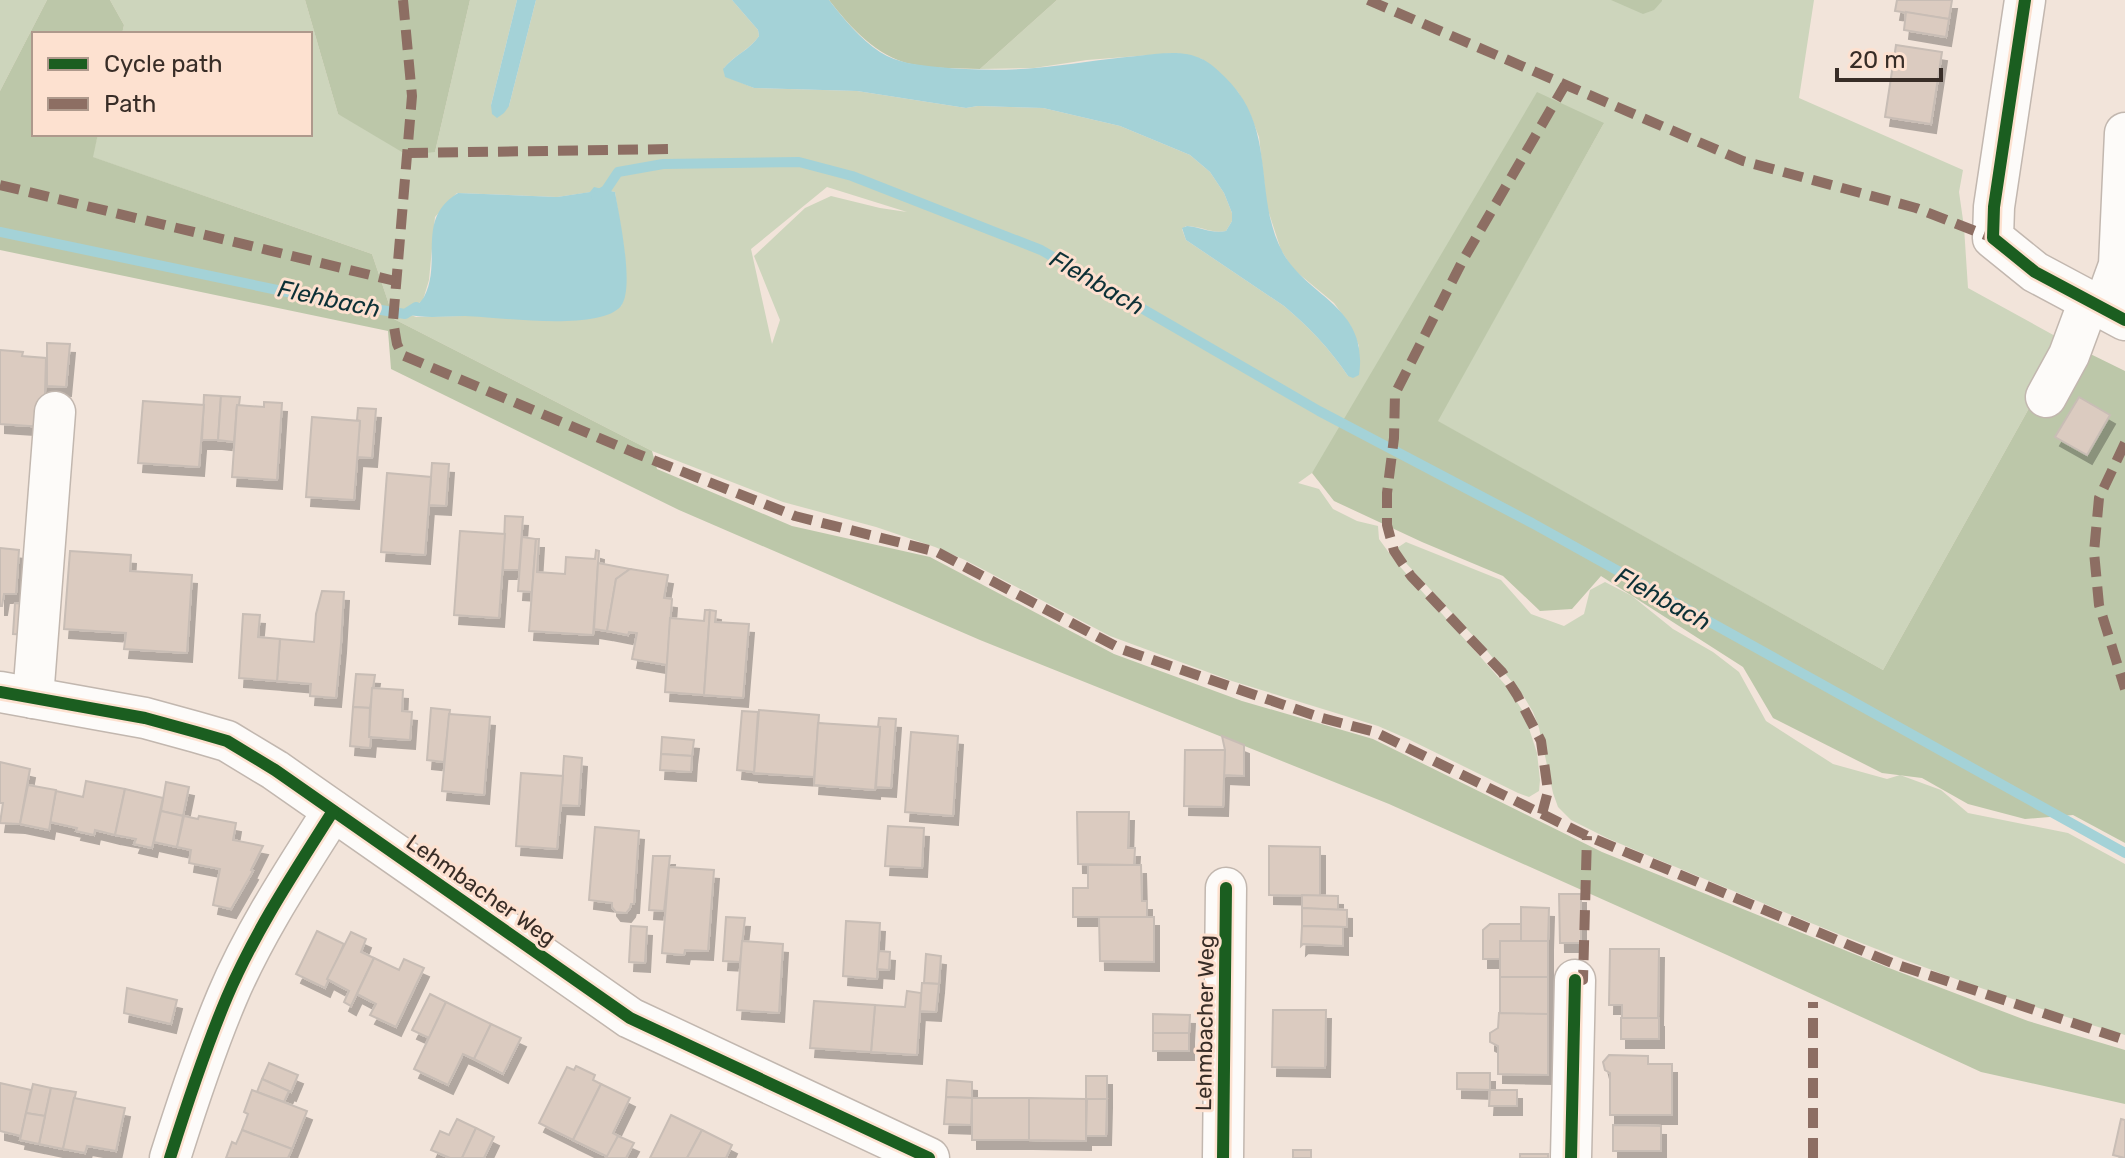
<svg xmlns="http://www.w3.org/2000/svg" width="2125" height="1158" font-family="Rubik,sans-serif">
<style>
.green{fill:#cdd5bc;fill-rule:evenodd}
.forest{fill:#bcc7a9}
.water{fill:#a4d2d7}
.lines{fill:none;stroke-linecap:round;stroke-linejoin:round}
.stream{stroke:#a4d2d7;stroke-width:10}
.building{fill:#dbcbc0;stroke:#c8bdb5;stroke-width:2;filter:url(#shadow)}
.minor-casing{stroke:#c2b7af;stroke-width:43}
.minor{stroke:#fdfbf9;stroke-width:40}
.quiet{stroke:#8d6e63;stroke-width:10;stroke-dasharray:20 10;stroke-linecap:butt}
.cycleway-casing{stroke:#fde1d0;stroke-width:17}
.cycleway{stroke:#1b5e20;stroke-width:12}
.labels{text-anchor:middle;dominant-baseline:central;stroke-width:6;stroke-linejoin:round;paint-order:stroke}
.street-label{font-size:22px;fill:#382d27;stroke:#fde1d0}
.water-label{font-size:24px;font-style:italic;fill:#0d3137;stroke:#fde1d0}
</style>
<defs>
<filter id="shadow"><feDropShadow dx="5" dy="9" stdDeviation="0" flood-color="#0004"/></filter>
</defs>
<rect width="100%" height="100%" fill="#f2e4da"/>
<g class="green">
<polygon points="0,0 47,0 0,91"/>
<path d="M110,0H305L338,114L435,152L470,0H517L491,105L509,106L536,0H732L758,30L759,36C750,50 734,55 724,68L725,76L754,88L857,91L966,108L978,106L1043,108L1120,126L1190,155L1210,172L1224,193L1232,213V221L1226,231C1212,234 1201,226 1186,226L1182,229L1186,240L1284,306C1309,327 1330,349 1348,376L1359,346L1350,325L1334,303L1293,269L1281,250L1267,207L1259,137L1250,114L1238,92L1202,59L1176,53L1087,60L1034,68L980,69L1057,0H1814L1799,98L1963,170L1959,192L1964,227L1968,288L2066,342L1883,670L1437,421L1604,123L1312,473L1298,483L1319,489L1333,509L1357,521L1378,526L1379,539L1395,561L1508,688L1524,713L1537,753L1540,780L1539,791L1529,797L1518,793L1408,739L1378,726L1232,681L1110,636L965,560L935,547L876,527L783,502L652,451L394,319L372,254L92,157L98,134H310V34H122L124,25ZM827,187L907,212L880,208L831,196L805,208L754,256L780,320L772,344L751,249ZM605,190L615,192C619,224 633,276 621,306L464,316L416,317L406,313L423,300L429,280L435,217L457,193L557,197Z"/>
<path d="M1406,542L1501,580L1531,614L1564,626L1584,614L1590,590L1605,582L1632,596L1673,629L1713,652L1739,672L1766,721L1833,764L1887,779L1900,775L1941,790L1968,813L2068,833L2125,864V1035C1948,983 1779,910 1609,839L1571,820L1558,807L1553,793L1539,728L1533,712L1524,697L1488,652L1406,563L1397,548Z"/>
</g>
<g class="forest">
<polygon points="47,0 110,0 124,25 122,34 34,34 34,134 98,134 93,157 372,254 394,319 652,451 657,469 792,526 930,557 1114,654 1242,701 1373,739 1602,852 1889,968 2028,1021 2125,1050 2125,1104 1981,1072 1727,955 1389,804 980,640 679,510 391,369 388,331 0,250 0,91"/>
<polygon points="305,0 470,0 435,152 407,155 338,114"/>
<path d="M829,0H1057L980,69C957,68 933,69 911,64C877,57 850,27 829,0Z"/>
<polygon points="1611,0 1662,0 1662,1 1654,10 1643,14"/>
<polygon points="1537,92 1604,123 1438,421 1883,670 2066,342 2125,371 2125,843 2073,815 2025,819 1968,804 1922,778 1882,773 1773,718 1743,667 1601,576 1572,609 1540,611 1503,576 1422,542 1334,501 1312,473"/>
</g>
<g class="water">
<polygon points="517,0 536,0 509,106 504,113 497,118 492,114 491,105"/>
<path d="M732,0H829C843,18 861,40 880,52C897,63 918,65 938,67C969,70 1003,71 1035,68C1069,65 1102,59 1137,56C1158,54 1182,49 1202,59C1213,64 1231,82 1238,92C1274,140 1255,202 1283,253C1309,298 1369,307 1359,375L1353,378L1348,376C1330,349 1309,327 1284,306L1186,240L1182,228L1187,226C1201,227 1212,234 1226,231L1232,221V213L1224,193L1210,172L1190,155L1120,126L1043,108L978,106L966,108L857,91L754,88L725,77L723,69C734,55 750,50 759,36L758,30Z"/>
<path d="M594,187L615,192C619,215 635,288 621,306C600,332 498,317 465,316C445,316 425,319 405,314C411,309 420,304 424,297C443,261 415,219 458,193L557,197L590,192Z"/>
</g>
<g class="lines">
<g class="stream">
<polyline points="596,196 606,190 618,172 663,164 799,162 852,176 1041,250 1319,411 1532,523 2125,853"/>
<polyline points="0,232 340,303 405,314 416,307"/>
</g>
</g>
<g class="building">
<polygon points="1897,0 1952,0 1949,19 1895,11"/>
<polygon points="1906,12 1949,19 1946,37 1904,30"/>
<polygon points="1896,45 1942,52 1931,124 1885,117"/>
<polygon points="47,343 70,344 66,387 47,386"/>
<polygon points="0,350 23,352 22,356 46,358 44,427 0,424"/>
<polygon points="204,395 221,396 218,440 202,440"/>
<polygon points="221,396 240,397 239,405 237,405 234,442 218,440"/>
<polygon points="2079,397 2110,415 2087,455 2055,437"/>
<polygon points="143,401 204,405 199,467 138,463"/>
<polygon points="264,402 282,403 277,480 232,477 237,405 264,407"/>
<polygon points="358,408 376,409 372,458 357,457 360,421 357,420"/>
<polygon points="312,417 360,421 354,500 306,497"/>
<polygon points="432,463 449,464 446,506 429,505"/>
<polygon points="387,473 431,477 425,555 381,552"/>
<polygon points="505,516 523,517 519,570 503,570"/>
<polygon points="460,531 505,534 499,618 454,615"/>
<polygon points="522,537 536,539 532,592 518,591"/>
<polygon points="536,539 539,539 537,572 565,574 566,557 595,559 596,550 599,551 593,635 529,631"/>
<polygon points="0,548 19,550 16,594 4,594 2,606 0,606"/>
<polygon points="70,551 131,555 130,571 192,575 187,653 124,649 126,633 64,629"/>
<polygon points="598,563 630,569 616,579 607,631 594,629"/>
<polygon points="630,569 668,575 664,598 672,599 667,665 632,659 637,633 629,632 628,635 607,631 616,579"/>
<polygon points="322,591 344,592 341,644 336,698 310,696 311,684 277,681 280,639 314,642 316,614"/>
<polygon points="15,603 32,605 30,635 13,634"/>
<polygon points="705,610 710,610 704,695 665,692 670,618 704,621"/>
<polygon points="710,610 716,611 715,622 749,624 743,698 704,695"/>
<polygon points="243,614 260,615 258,637 280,639 277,681 239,678"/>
<polygon points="356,674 375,675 370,708 353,707"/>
<polygon points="372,688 403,690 402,711 412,712 410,740 369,737"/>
<polygon points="353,707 370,708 369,737 371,737 370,748 350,746"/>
<polygon points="431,708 450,710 444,762 427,760"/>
<polygon points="759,710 819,715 814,777 754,773"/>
<polygon points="742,711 758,712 754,772 737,770"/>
<polygon points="449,714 490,717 484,795 442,791"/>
<polygon points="879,718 896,719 891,788 876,787 880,727 878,727"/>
<polygon points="818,723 880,727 875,790 814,785"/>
<polygon points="911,732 958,736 953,816 905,812"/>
<polygon points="1222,736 1244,745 1244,776 1224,775 1225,750"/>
<polygon points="662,737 694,740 692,756 661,754"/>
<polygon points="1185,750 1225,750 1223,807 1184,806"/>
<polygon points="661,754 692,756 691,772 660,770"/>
<polygon points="564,756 582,758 579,806 561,805"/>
<polygon points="0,762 30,769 20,824 0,823 3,803 0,803"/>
<polygon points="521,773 563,776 557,849 516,846"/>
<polygon points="86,781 125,789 115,835 95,830 94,835 76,831 77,828 50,822 56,791 83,797"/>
<polygon points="166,782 189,787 183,816 161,811"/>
<polygon points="28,785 56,790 49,830 20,824"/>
<polygon points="125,789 163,798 152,848 134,844 136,839 115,835"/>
<polygon points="161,811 183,816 177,847 154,842"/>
<polygon points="1077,812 1129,812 1128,848 1135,848 1134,865 1078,864"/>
<polygon points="184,816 198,819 199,816 236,823 233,840 263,846 251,870 253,871 231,909 213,905 220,869 189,863 191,850 177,847"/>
<polygon points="888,826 924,828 922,868 885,866"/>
<polygon points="595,827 639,831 634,904 631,904 630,908 626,913 616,912 612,907 612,903 589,900"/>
<polygon points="1269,846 1320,847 1320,896 1269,895"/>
<polygon points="653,856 670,856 664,911 649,910"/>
<polygon points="1088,865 1141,865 1142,901 1147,901 1147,917 1073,917 1073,888 1088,888"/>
<polygon points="669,867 714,870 708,951 685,950 684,955 662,953"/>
<polygon points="1559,894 1581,894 1581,943 1560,943"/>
<polygon points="1302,895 1338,896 1338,910 1302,908"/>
<polygon points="1521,907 1549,908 1548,941 1521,941"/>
<polygon points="1302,908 1347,910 1347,927 1302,926"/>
<polygon points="726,917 745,918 740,962 723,961"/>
<polygon points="1099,917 1154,917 1154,962 1100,961"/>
<polygon points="846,921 880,923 877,979 843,976"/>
<polygon points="1490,924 1521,924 1521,941 1500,941 1500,959 1483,959 1483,930"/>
<polygon points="631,926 647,927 645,963 629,962"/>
<polygon points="1302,926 1343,927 1343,946 1303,944 1301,946"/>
<polygon points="317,931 344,944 325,988 296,974"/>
<polygon points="351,932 366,939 361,952 374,958 351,1006 344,1002 349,991 327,979"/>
<polygon points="742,941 783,944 779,1013 737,1010"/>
<rect x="1500" y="941" width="48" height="36"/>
<polygon points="1610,949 1659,949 1658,1018 1622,1018 1622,1005 1609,1005"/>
<polygon points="879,951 890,952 889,970 877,969"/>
<polygon points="926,954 941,956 939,984 924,983"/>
<polygon points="374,958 399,970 404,959 424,968 396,1027 370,1015 376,1004 357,994"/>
<rect x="1500" y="977" width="48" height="37"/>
<polygon points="922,983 939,984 936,1012 920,1011"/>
<polygon points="127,988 177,1000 171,1024 124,1013"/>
<polygon points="907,991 921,993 917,1055 871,1052 875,1005 905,1007"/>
<polygon points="430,994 446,1002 429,1038 412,1030"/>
<polygon points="814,1001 875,1005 871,1052 810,1048"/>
<polygon points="446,1002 491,1024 474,1059 463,1054 448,1085 414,1069"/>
<polygon points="1273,1010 1326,1010 1325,1068 1272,1067"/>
<polygon points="1499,1013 1548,1014 1548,1075 1498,1074 1498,1046 1490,1042 1490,1033 1498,1028"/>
<polygon points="1153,1014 1190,1015 1189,1033 1153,1033"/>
<rect x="1621" y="1018" width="38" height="21"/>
<polygon points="491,1024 521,1038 503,1074 474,1059"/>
<rect x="1153" y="1033" width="36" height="18"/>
<polygon points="1609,1055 1648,1056 1648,1064 1672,1064 1672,1115 1610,1115 1610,1073 1605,1070 1603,1062"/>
<polygon points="269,1063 298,1075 291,1092 262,1079"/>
<polygon points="576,1066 595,1075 593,1080 601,1084 573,1140 539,1123 567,1067 574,1070"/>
<polygon points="1457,1073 1490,1073 1490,1090 1457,1089"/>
<rect x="1086" y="1076" width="21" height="23"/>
<polygon points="262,1079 289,1091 284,1102 257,1092"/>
<polygon points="947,1080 972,1082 972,1098 946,1097"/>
<polygon points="0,1083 31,1090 21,1136 0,1131"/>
<polygon points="33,1084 51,1088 45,1116 26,1113"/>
<polygon points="601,1084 630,1098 613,1133 618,1136 608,1157 573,1140"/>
<polygon points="51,1088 76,1092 63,1149 39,1144"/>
<polygon points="252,1090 307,1111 292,1149 242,1130 248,1114 244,1112"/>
<polygon points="1490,1090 1517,1090 1517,1106 1489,1106"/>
<polygon points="946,1097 972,1098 971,1125 944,1124"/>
<polygon points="74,1098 125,1108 116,1151 87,1146 85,1153 63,1149"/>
<rect x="972" y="1098" width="57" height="42"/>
<polygon points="1029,1098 1086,1099 1086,1141 1029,1140"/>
<polygon points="1087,1099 1107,1099 1106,1136 1086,1136"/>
<polygon points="26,1113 45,1116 39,1144 20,1140"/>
<polygon points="671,1115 702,1130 687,1158 650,1158"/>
<polygon points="457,1119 476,1128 462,1158 450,1158 431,1150 440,1131 449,1135"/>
<polygon points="2121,1119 2125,1120 2125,1158 2113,1155"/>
<polygon points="1613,1125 1661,1126 1661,1151 1613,1151"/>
<polygon points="476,1128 494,1137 484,1158 462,1158"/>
<polygon points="242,1130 292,1149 288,1158 226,1158 232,1142 236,1144"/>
<polygon points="702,1130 732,1145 726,1158 687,1158"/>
<polygon points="618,1136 634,1143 626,1158 606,1158"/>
<rect x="1293" y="1150" width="18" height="8"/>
<rect x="1520" y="1154" width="28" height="4"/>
</g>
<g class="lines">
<defs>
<g id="minor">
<polyline points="2025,0 1994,207 1993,238 2035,272 2125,320"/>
<polyline points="2103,309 2119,265 2125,133"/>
<polyline points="2046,397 2069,355 2089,301"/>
<polyline points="0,692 145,718 196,732 227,741 275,770 630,1018 929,1158"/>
<polyline points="33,698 55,412"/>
<path d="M170,1158C187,1104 205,1049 227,997C255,931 295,871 333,811"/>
<polyline points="1223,1158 1226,888"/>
<polyline points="1571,1158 1575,980"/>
</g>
</defs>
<use href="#minor" class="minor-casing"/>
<use href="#minor" class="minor"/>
<g class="quiet">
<polyline points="403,0 412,96 393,321 397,344 402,355 635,453 795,516 937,552 1121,649 1322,718 1375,732 1587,836 1892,963 2125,1040"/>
<polyline points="1368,0 1743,161 1916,208 1993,238"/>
<polyline points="408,153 674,149"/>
<polyline points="0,185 395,281"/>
<polyline points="2125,443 2099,498 2094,552 2099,605 2125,689"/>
<polyline points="1542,814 1548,791 1541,741 1517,695 1502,672 1411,576 1394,551 1387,525 1387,493 1394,438 1395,394 1463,260 1565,85"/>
<polyline points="1575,982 1575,980 1583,980 1587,836"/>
<polyline points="1813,1158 1813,1002"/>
</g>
<defs>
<g id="cycleway">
<polyline points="2025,0 1994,207 1993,238 2035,272 2125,320"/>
<polyline points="0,692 145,718 196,732 227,741 275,770 630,1018 929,1158"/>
<path d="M170,1158C187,1104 205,1049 227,997C255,931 295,871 333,811"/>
<polyline points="1223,1158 1226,888"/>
<polyline points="1571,1158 1575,980"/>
</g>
</defs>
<use href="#cycleway" class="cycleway-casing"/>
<use href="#cycleway" class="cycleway"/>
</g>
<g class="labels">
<g class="street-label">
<text transform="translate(481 890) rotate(35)">Lehmbacher Weg</text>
<text transform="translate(1205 1023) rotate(-89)">Lehmbacher Weg</text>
</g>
<g class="water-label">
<text transform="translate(1097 283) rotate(30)">Flehbach</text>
<text transform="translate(329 299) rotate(12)">Flehbach</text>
<text transform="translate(1663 599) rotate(29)">Flehbach</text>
</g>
</g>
<rect x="32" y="32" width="280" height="104" fill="#fde1d0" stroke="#ae998c" stroke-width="2"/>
<rect x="48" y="58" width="40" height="12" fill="#1b5e20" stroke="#ae998c" stroke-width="2"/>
<text x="104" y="72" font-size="24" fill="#382d27">Cycle path</text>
<rect x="48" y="98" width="40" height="12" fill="#8d6e63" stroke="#ae998c" stroke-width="2"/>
<text x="104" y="112" font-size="24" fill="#382d27">Path</text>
<path d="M1837 68v12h104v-12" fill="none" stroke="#382d27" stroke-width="4"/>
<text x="1849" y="68" font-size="24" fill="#382d27" stroke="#fde1d0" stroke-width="6" paint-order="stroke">20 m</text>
</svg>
